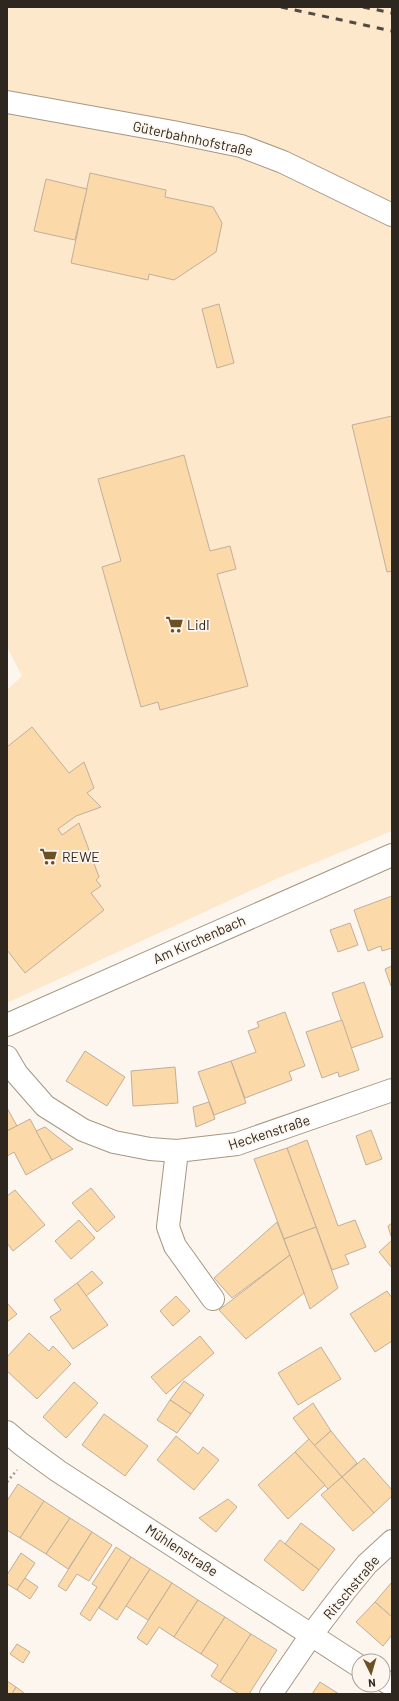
<svg xmlns="http://www.w3.org/2000/svg" width="399" height="1701" font-family="Barlow,sans-serif">
<style>
.built{fill:#fde8cc}
.building{fill:#fcd9a9;stroke:#bfaf9b}
.lines{fill:none;stroke-linecap:round;stroke-linejoin:round}
.minor-casing{stroke:#a69783;stroke-width:24}
.path{stroke:#9c958d;stroke-width:2.5;stroke-dasharray:2 3;stroke-linecap:butt}
.minor{stroke:#fff;stroke-width:22}
.rail{stroke:#514b43;stroke-width:3;stroke-dasharray:7 7;stroke-linecap:butt}
.labels{text-anchor:middle;dominant-baseline:central;stroke-width:3.5;stroke-linejoin:round;paint-order:stroke}
.street-label{font-size:14px;fill:#2d271f;stroke:#fdf6ee}
.poi-label{font-size:14px;fill:#2d271f;stroke:#fdf6ee;text-anchor:start}
</style>
<rect width="100%" height="100%" fill="#fdf6ee"/>
<polygon class="built" points="7,7 392,7 392,831 276,879 7,1003 7,690 22,676 7,647"/>
<g class="building">
<polygon points="90,173 166,190 165,197 213,207 222,223 216,252 174,280 149,274 148,280 71,263"/>
<polygon points="46,179 87,189 75,240 34,231"/>
<polygon points="219,304 234,363 217,368 202,309"/>
<polygon points="392,416 392,571 387,572 352,425"/>
<polygon points="184,455 210,551 230,546 236,569 217,574 248,686 160,710 158,702 141,707 102,567 121,561 98,479"/>
<polygon points="32,727 69,773 84,762 94,788 87,793 101,807 76,816 58,829 62,835 79,823 99,877 96,880 101,886 91,893 104,910 25,973 7,950 7,747"/>
<polygon points="392,896 392,948 382,951 381,946 368,951 354,910"/>
<polygon points="350,923 358,945 338,952 330,930"/>
<polygon points="392,966 392,986 391,986 385,969"/>
<polygon points="364,982 383,1037 351,1048 332,993"/>
<polygon points="285,1012 305,1066 289,1072 292,1080 245,1098 231,1061 256,1052 248,1031 259,1027 257,1022"/>
<polygon points="342,1020 359,1070 339,1077 338,1072 322,1078 306,1032"/>
<polygon points="85,1051 125,1077 107,1106 66,1081"/>
<polygon points="231,1061 246,1103 214,1115 198,1072"/>
<polygon points="175,1067 178,1103 133,1106 131,1071"/>
<polygon points="209,1102 215,1119 196,1127 193,1107"/>
<polygon points="7,1108 17,1126 7,1131"/>
<polygon points="30,1119 52,1160 26,1175 14,1152 7,1156 7,1131"/>
<polygon points="45,1127 73,1149 52,1160 36,1131"/>
<polygon points="371,1130 382,1159 366,1165 356,1136"/>
<polygon points="307,1140 338,1226 355,1220 366,1247 345,1255 349,1264 332,1270 287,1148"/>
<polygon points="287,1148 316,1227 284,1239 254,1159"/>
<polygon points="91,1188 115,1217 97,1232 72,1203"/>
<polygon points="15,1190 45,1225 13,1251 7,1243 7,1196"/>
<polygon points="79,1220 95,1238 71,1259 55,1241"/>
<polygon points="277,1222 290,1255 232,1298 214,1278"/>
<polygon points="392,1223 392,1239 388,1226"/>
<polygon points="316,1227 338,1288 310,1309 284,1239"/>
<polygon points="392,1240 392,1268 379,1252"/>
<polygon points="290,1255 304,1293 246,1339 219,1310"/>
<polygon points="92,1271 103,1283 86,1296 77,1283"/>
<polygon points="77,1283 108,1325 73,1349 50,1317 61,1310 54,1300"/>
<polygon points="387,1291 392,1298 392,1341 375,1352 350,1314"/>
<polygon points="176,1296 190,1311 173,1326 160,1311"/>
<polygon points="7,1303 17,1314 7,1322"/>
<polygon points="29,1333 49,1351 53,1346 71,1364 37,1399 7,1371 7,1357"/>
<polygon points="200,1336 214,1353 166,1394 151,1377"/>
<polygon points="321,1347 341,1379 298,1405 278,1373"/>
<polygon points="184,1381 204,1395 191,1414 170,1400"/>
<polygon points="74,1382 98,1403 66,1438 43,1417"/>
<polygon points="170,1400 191,1414 177,1433 157,1420"/>
<polygon points="313,1403 331,1431 314,1446 293,1418"/>
<polygon points="104,1414 148,1446 125,1476 82,1445"/>
<polygon points="331,1431 357,1463 342,1477 314,1446"/>
<polygon points="176,1436 198,1454 203,1447 219,1460 194,1490 157,1460"/>
<polygon points="309,1439 342,1477 328,1489 295,1452"/>
<polygon points="295,1452 325,1485 288,1519 258,1485"/>
<polygon points="364,1458 392,1490 392,1496 374,1513 342,1477"/>
<polygon points="342,1477 374,1513 353,1531 321,1495"/>
<polygon points="18,1484 44,1501 20,1538 7,1530 7,1501"/>
<polygon points="228,1499 237,1507 216,1532 199,1518"/>
<polygon points="44,1501 70,1518 46,1554 20,1538"/>
<polygon points="70,1518 92,1532 68,1569 46,1554"/>
<polygon points="301,1523 335,1549 319,1570 285,1544"/>
<polygon points="92,1532 112,1545 89,1581 77,1574 66,1591 58,1586"/>
<polygon points="280,1540 319,1570 303,1591 264,1560"/>
<polygon points="116,1547 131,1557 90,1621 80,1614 97,1587 92,1584"/>
<polygon points="21,1553 35,1563 17,1590 7,1584 7,1575"/>
<polygon points="131,1557 150,1569 117,1620 99,1608"/>
<polygon points="150,1569 172,1583 148,1620 126,1606"/>
<polygon points="25,1578 38,1587 30,1599 17,1590"/>
<polygon points="392,1582 392,1617 375,1602"/>
<polygon points="172,1583 198,1600 174,1637 159,1627 147,1645 137,1638"/>
<polygon points="198,1600 225,1617 201,1654 174,1637"/>
<polygon points="375,1602 392,1617 392,1635 383,1646 356,1622"/>
<polygon points="225,1617 251,1634 220,1682 211,1676 218,1665 201,1654"/>
<polygon points="251,1634 277,1650 249,1694 239,1694 220,1682"/>
<polygon points="17,1644 30,1652 23,1663 10,1654"/>
<polygon points="7,1681 16,1687 12,1694 7,1694"/>
<polygon points="320,1682 339,1694 312,1694"/>
<polygon points="16,1687 24,1693 23,1694 12,1694"/>
</g>
<g class="lines">
<defs>
<g id="minor">
<polyline points="7,102 173,132 241,146 283,162 392,215"/>
<polyline points="7,1025 392,855"/>
<polyline points="7,1057 17,1074 45,1106 83,1130 114,1142 150,1149 177,1151 237,1144 392,1090"/>
<polyline points="177,1151 168,1227 175,1246 213,1299"/>
<polyline points="7,1432 21,1444 58,1471 359,1666"/>
<polyline points="383,1680 392,1685"/>
<polyline points="271,1694 312,1634 344,1592 367,1564 392,1541"/>
</g>
</defs>
<use href="#minor" class="minor-casing"/>
<polyline class="path" points="7,1482 17,1470"/>
<use href="#minor" class="minor"/>
<g class="rail">
<polyline points="281,7 392,31"/>
<polyline points="363,7 392,13"/>
</g>
</g>
<defs>
<symbol id="supermarket-bare" viewBox="-9 -9 18 18"><path d="M-6-5.5h2.5l.6 2H6L4.5 2H-2.5L-4.4-4H-6ZM-1.5 3.2a1.3 1.3 0 1 0 .1 0ZM3 3.2a1.3 1.3 0 1 0 .1 0Z" fill="#6e5025" stroke="#fdf6ee" stroke-width="2.5" paint-order="stroke"/></symbol>
</defs>
<g fill-rule="evenodd">
<use href="#supermarket-bare" x="162" y="612" width="25" height="25"/>
<use href="#supermarket-bare" x="36" y="844" width="25" height="25"/>
</g>
<g class="labels">
<g class="street-label">
<text transform="translate(193 138) rotate(12)">Güterbahnhofstraße</text>
<text transform="translate(199 939) rotate(-24)">Am Kirchenbach</text>
<text transform="translate(269 1132) rotate(-18)">Heckenstraße</text>
<text transform="translate(182 1550) rotate(33)">Mühlenstraße</text>
<text transform="translate(351 1587) rotate(-50)">Ritschstraße</text>
</g>
<g class="poi-label">
<text x="187" y="624">Lidl</text>
<text x="62" y="856">REWE</text>
</g>
</g>
<rect width="399" height="1701" fill="none" stroke="#2d271f" stroke-width="16"/>
<g transform="translate(371 1673) rotate(175)"><circle r="19" fill="#fdf6ee" stroke="#aaa39b"/>
<path d="M0-3L7 15L0 10L-7 15Z" fill="#6e5025"/>
<text y="-6" font-size="11" font-weight="bold" text-anchor="middle" fill="#2d271f">N</text>
</g>
</svg>
